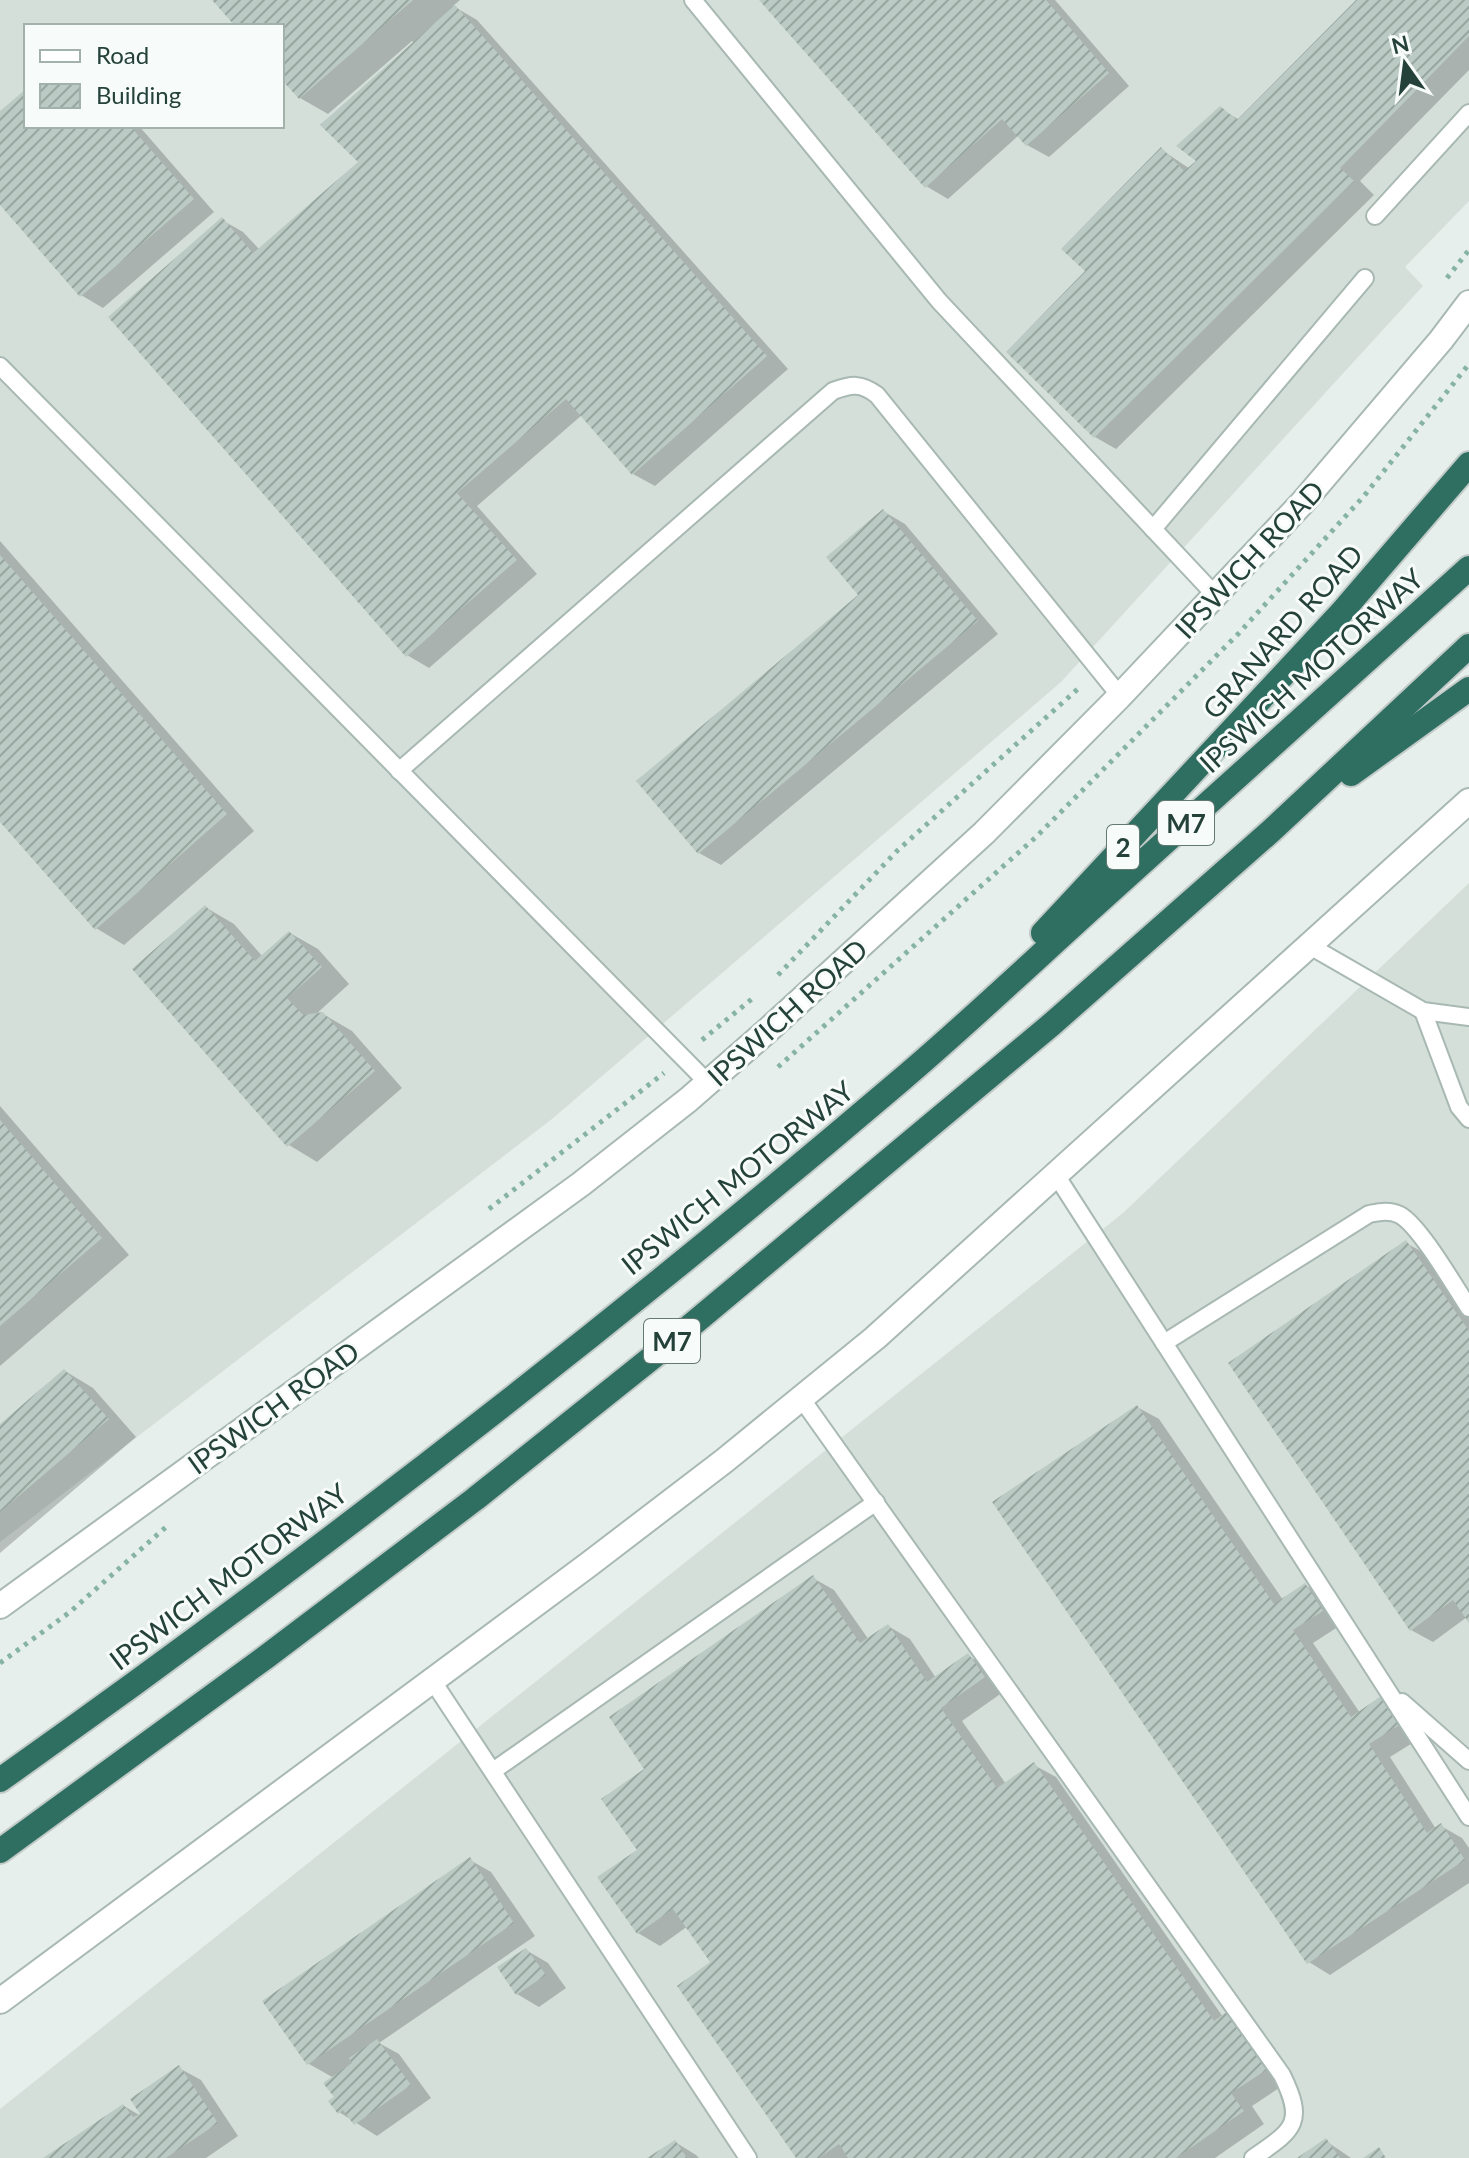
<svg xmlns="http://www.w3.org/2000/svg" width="1469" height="2158" font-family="Lato,sans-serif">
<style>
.built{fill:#d4dfda;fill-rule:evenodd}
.shadow{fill:#0003}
.building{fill:url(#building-hatch)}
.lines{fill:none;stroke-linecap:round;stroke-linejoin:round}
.lane-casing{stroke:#a8b8b2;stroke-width:20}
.street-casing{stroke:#a8b8b2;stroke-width:28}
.highway-casing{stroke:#c2cac8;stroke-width:28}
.path{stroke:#86b3a5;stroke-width:5;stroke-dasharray:4 6;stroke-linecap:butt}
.lane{stroke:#fff;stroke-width:16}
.street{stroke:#fff;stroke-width:24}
.highway{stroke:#2f6f62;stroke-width:24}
.labels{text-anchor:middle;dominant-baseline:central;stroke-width:6;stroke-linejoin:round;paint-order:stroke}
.shield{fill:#f7fbf9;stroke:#637a73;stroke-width:2}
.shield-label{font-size:26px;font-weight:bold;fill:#24423a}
.street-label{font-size:28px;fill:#24423a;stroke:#f7fbf9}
</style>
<defs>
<pattern id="building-hatch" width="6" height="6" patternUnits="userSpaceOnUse" patternTransform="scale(2)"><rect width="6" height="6" fill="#bbcac4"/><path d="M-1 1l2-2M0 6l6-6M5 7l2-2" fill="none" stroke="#98a6a0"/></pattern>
</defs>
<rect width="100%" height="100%" fill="#e6efeb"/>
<g class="built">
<path d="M0,0H1469V201L1405,267L1423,286L1061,682L552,1119L0,1542ZM26,26H282V126H26Z"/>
<polygon points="1469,883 1469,2158 0,2158 0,2109 1123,1213"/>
</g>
<g class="shadow">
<polygon points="215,0 460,0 453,6 477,20 788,369 655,486 633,474 582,415 477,506 537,574 429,668 407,655 222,220 243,232 260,250 361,162 415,44 412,41 328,114 300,98 282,77 282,26 237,26"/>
<polygon points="762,0 1055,0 1129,86 1049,157 1027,145 1019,135 948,199 926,186"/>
<polygon points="1359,0 1469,0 1469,70 1360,181 1374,195 1116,449 1095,437 1088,271 1162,150 1190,169 1199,161 1220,109 1240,120"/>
<polygon points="26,91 26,126 139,126 214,212 103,308 81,295 0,202 0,114"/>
<polygon points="883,511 905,524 998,634 721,865 699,853 861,596"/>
<polygon points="0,541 254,831 124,945 96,928 0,819"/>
<polygon points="205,907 234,924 263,957 290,933 318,949 349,984 314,1016 323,1014 352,1031 402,1088 317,1162 289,1145"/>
<polygon points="0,1106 129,1255 0,1366"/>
<polygon points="1406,1243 1428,1255 1469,1314 1469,1620 1467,1617 1433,1642 1411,1630"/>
<polygon points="65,1371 93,1388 136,1437 0,1553 0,1427"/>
<polygon points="1137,1407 1159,1419 1283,1600 1305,1585 1327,1598 1344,1623 1313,1643 1360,1713 1381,1698 1403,1711 1422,1737 1390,1757 1436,1829 1441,1826 1462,1838 1469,1848 1469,1883 1330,1975 1309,1962"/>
<polygon points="813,1578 834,1590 869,1640 888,1626 910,1639 936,1678 968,1656 990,1668 1006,1690 962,1721 1006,1784 1034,1765 1056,1777 1223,2017 1288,2082 1252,2106 1264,2124 1215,2158 799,2158 713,1963 688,1926 660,1946 638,1933 639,1850 647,1769"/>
<polygon points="470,1860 491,1872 535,1936 379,2043 399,2054 431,2098 377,2136 339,2112 334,2078 309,2064 265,2002"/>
<polygon points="526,1950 548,1963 566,1988 539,2007 517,1994"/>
<polygon points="179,2068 201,2080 238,2136 206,2158 47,2158 124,2106 146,2119"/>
<polygon points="1326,2141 1351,2158 1301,2158"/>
<polygon points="675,2142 696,2155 699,2158 651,2158"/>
</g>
<g class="building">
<polygon points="212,0 413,0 299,99 282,80 282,26 235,26"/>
<polygon points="759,0 1046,0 1109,73 1026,146 1002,119 925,188"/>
<polygon points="1356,0 1469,0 1469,36 1340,168 1354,181 1094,438 1006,352 1085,271 1061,249 1161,147 1184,171 1196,161 1176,146 1220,106 1237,120"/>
<polygon points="455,5 767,356 632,475 566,399 457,493 517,560 406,657 108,317 222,217 253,253 358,162 320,125"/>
<polygon points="26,89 26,126 130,126 194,199 80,297 0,205 0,111"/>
<polygon points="883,509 978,621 698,854 636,781 858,595 826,557"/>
<polygon points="0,555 227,814 95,930 0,822"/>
<polygon points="205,905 255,961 289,931 322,967 287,998 303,1015 323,1012 375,1071 287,1147 132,969"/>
<polygon points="0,1120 102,1238 0,1326"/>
<polygon points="1406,1240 1469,1331 1469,1623 1453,1600 1410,1631 1228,1363"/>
<polygon points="64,1369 109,1419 0,1512 0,1424"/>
<polygon points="1137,1405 1274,1604 1305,1583 1323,1611 1293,1630 1351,1717 1381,1696 1401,1724 1369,1744 1427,1833 1441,1823 1465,1860 1307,1964 992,1502"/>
<polygon points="813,1575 860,1643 888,1624 927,1682 968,1653 985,1677 941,1708 997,1788 1034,1762 1214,2021 1228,2011 1268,2069 1231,2093 1244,2111 1176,2158 848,2158 839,2144 819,2158 796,2158 677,1986 710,1962 673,1909 637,1934 597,1877 637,1850 601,1799 644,1769 609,1717"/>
<polygon points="470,1857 514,1923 307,2065 262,2001"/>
<polygon points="526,1948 546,1975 516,1995 497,1967"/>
<polygon points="377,2039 411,2085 354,2125 343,2110 338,2114 328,2101 334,2097 323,2083 352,2063 349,2058"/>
<polygon points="179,2065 218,2123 166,2158 43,2158 123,2104 133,2117 140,2114 130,2099"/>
<polygon points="1326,2138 1340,2158 1297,2158"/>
<polygon points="675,2140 687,2158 647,2158"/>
<polygon points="1379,2147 1386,2158 1363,2158"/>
</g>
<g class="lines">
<defs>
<g id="lane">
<polyline points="693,0 939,301 1216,596"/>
<polyline points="1375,216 1469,113"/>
<polyline points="0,366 708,1083"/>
<polyline points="1153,529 1365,278"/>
<path d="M399,771L833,391C852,384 861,383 877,395L1120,696"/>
<polyline points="1310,946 1423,1011 1469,1017"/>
<polyline points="1423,1011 1459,1107 1469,1119"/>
<polyline points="1056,1175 1469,1817"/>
<path d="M1164,1343L1369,1214C1380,1212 1389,1210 1400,1215C1420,1226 1455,1287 1469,1308"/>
<path d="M801,1398L1282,2075C1306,2124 1293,2130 1253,2158"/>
<polyline points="432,1680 748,2158"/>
<polyline points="1402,1702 1469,1761"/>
<polyline points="493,1771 876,1502"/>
</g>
<g id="street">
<polyline points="0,1606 581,1184 688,1100 767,1031 984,833 1120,696 1303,502 1441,340 1469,303"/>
<polyline points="0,2001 588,1565 724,1461 875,1338 1469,801"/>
</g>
<g id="highway">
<polyline points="1351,774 1469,689"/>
<polyline points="1043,933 1341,613 1469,464"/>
<path d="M0,1780C309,1561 611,1327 900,1081C966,1025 1028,966 1092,908C1218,795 1343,681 1469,568"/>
<polyline points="0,1851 266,1657 475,1499 664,1348 1052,1024 1271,831 1469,646"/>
</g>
</defs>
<use href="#lane" class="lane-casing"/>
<use href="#street" class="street-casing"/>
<use href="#highway" class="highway-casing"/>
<g class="path">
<polyline points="1447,278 1469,250"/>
<polyline points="778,975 898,850 1080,687"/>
<polyline points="702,1040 753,998"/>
<polyline points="778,1067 1036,837 1239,633 1364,496 1469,364"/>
<polyline points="489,1209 664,1073"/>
<polyline points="0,1663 70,1612 166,1527"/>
</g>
<use href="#lane" class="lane"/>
<use href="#street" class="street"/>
<use href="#highway" class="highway"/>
</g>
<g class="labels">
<g class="shield">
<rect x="1158" y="801" width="56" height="44" rx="6"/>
<rect x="1107" y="825" width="32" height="44" rx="6"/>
<rect x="644" y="1319" width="56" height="44" rx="6"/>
</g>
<g class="shield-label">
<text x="1186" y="823">M7</text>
<text x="1123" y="847">2</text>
<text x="672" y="1341">M7</text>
</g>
<g class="street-label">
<text transform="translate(1249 559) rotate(-47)">IPSWICH ROAD</text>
<text transform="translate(1282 631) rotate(-48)">GRANARD ROAD</text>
<text transform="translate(1311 670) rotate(-42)">IPSWICH MOTORWAY</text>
<text transform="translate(787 1012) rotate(-42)">IPSWICH ROAD</text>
<text transform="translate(737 1177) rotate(-39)">IPSWICH MOTORWAY</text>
<text transform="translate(273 1407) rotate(-36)">IPSWICH ROAD</text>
<text transform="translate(228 1576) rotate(-37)">IPSWICH MOTORWAY</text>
</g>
</g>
<rect x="24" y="24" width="260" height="104" fill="#f7fbf9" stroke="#a3b1ad" stroke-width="2"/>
<rect x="40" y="50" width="40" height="12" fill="#ffffff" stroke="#a3b1ad" stroke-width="2"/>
<text x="96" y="64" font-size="24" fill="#24423a">Road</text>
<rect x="40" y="84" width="40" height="24" fill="url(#building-hatch)" stroke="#a3b1ad" stroke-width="2"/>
<text x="96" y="104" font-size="24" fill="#24423a">Building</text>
<g transform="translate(1405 64) rotate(346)" stroke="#f7fbf9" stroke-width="6" paint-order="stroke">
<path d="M0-6L14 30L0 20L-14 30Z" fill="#24423a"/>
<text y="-12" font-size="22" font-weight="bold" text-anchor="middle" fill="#24423a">N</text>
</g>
</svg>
